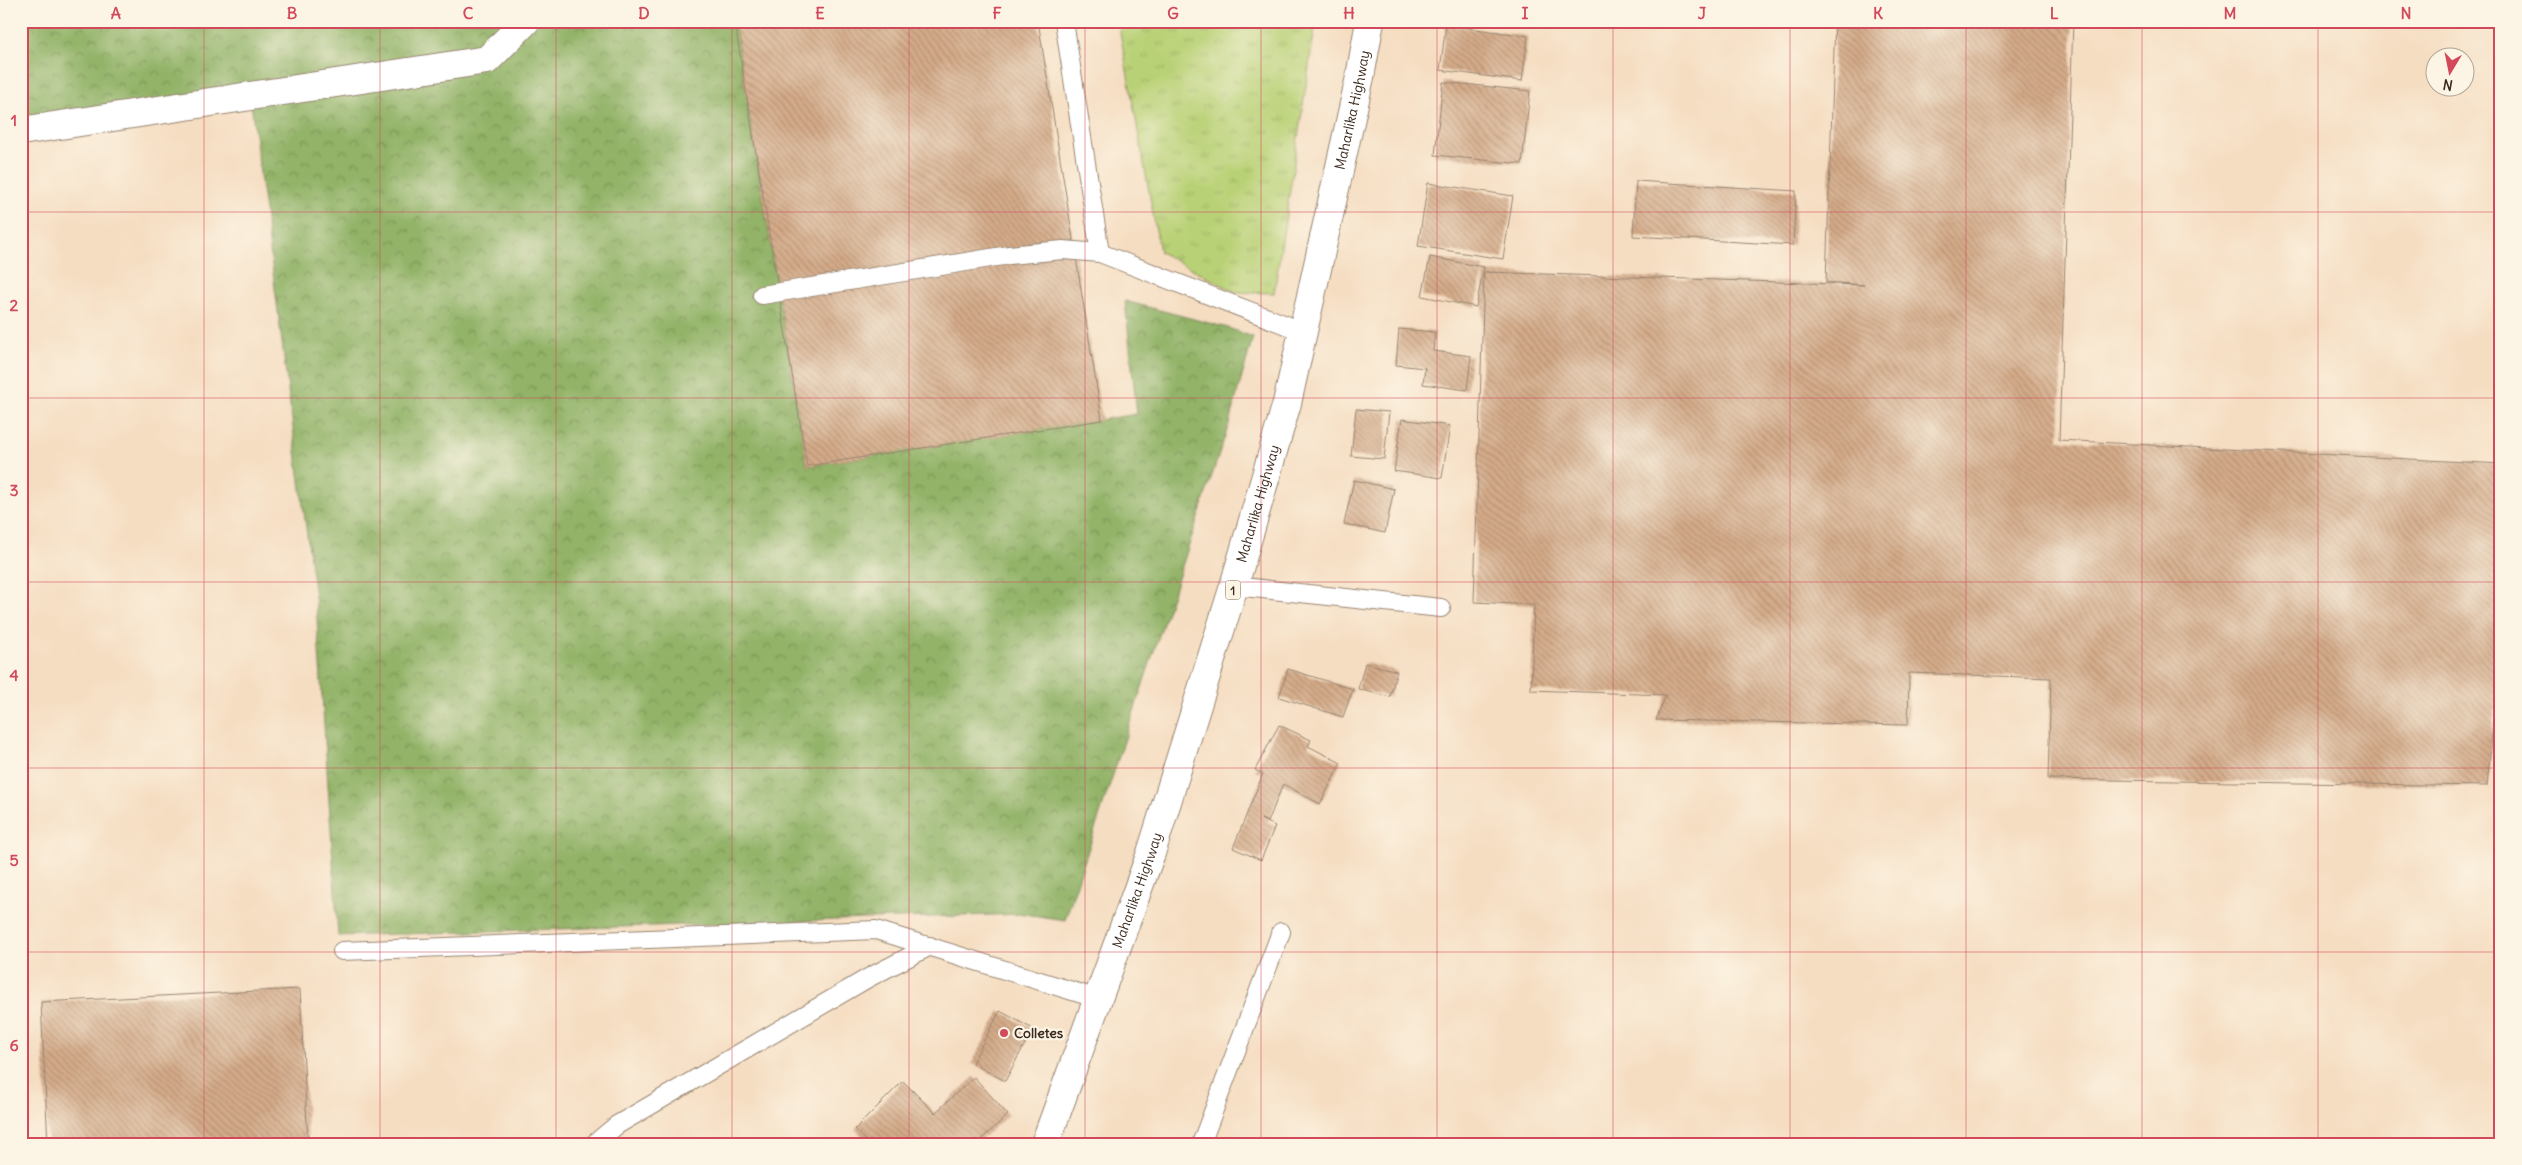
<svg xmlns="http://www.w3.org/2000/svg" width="2522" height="1165" font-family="Delius,sans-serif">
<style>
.grass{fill:url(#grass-tufts);stroke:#7a7e4a}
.forest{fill:url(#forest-crowns);stroke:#666e42}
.building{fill:url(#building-back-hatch)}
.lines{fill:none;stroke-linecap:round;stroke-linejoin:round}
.lane-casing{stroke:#988470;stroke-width:20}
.street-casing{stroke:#988470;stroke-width:30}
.highway-casing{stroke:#988470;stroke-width:30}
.lane{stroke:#fff;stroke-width:18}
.street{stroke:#fff;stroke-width:28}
.highway{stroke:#fff;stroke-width:28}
.grid{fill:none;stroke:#d1495b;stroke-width:1;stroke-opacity:0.55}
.poi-dot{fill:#d1495b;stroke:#fcf5e5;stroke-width:2}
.labels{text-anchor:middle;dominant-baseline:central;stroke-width:4.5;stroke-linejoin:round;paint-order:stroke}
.shield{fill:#fcf5e5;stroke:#75675a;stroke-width:1}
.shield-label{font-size:12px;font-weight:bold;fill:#3b2a1e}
.street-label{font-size:14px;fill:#3b2a1e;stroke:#fcf5e5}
.poi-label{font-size:14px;font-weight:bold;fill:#3b2a1e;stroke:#fcf5e5;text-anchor:start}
.neatline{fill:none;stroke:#d1495b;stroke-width:2}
.grid-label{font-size:16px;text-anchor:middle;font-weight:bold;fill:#d1495b}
</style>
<defs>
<pattern id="grass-tufts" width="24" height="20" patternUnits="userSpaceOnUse" patternTransform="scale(1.25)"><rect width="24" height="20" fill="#b9d176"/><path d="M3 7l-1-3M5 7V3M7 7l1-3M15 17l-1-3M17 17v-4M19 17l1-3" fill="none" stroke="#a0b466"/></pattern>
<pattern id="forest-crowns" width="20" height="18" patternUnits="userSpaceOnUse" patternTransform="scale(1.25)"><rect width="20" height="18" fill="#92b367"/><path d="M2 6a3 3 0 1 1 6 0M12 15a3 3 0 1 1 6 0" fill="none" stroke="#789254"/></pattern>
<pattern id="building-back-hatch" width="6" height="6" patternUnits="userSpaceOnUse" patternTransform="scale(1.25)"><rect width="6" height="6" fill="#d5ac8a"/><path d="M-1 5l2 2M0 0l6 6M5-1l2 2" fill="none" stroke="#ae8c70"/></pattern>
</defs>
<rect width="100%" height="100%" fill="#fcf5e5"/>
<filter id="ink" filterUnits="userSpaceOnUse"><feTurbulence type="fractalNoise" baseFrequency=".02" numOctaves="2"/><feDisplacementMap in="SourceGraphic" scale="10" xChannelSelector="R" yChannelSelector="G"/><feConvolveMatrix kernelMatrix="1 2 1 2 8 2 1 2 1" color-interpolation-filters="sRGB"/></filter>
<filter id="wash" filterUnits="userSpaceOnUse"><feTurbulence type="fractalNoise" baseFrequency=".0096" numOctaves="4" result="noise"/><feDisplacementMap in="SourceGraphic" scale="20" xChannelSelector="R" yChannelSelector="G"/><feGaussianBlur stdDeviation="1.12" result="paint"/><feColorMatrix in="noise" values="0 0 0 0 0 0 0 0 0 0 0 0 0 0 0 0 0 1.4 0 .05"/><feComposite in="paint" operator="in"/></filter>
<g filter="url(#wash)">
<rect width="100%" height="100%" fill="#f5ddc1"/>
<polygon class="grass" points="1118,21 1316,21 1274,293 1235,292 1160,252"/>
<polygon class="forest" points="21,21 734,21 807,466 1137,414 1125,301 1228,328 1253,337 1228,427 1065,920 1024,914 338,936 316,605 249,88 21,119"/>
<g id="blocks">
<g class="building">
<polygon points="792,21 1038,21 1102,420 807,466 736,30"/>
<polygon points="1577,21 1610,21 1608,28"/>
<polygon points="1835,21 2073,21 2059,440 2501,464 2501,643 2487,786 2048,779 2051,678 1909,673 1908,725 1656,720 1666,695 1531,690 1534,605 1474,602 1484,272 1864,285 1826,282"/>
<polygon points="1446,25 1528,36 1522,81 1440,70"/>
<polygon points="1443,82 1530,91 1522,164 1435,155"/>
<polygon points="1636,181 1796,191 1793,245 1633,236"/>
<polygon points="1428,183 1513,196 1503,259 1418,246"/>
<polygon points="1430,257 1484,267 1476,307 1422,296"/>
<polygon points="1399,329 1435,332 1433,351 1471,356 1467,390 1423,384 1425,368 1396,365"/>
<polygon points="1356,409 1389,412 1384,459 1351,456"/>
<polygon points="1402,419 1450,426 1442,478 1394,471"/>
<polygon points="1354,480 1394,489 1385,533 1344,524"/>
<polygon points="1365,663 1397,671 1390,697 1358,689"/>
<polygon points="1288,669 1353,689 1343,717 1279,697"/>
<polygon points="1279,725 1311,740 1308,746 1341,763 1320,804 1283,784 1268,822 1261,819 1275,826 1261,860 1233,848 1263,774 1255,770"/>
<polygon points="300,989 308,1144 48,1144 41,1002"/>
<polygon points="1000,1011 1033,1029 1005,1081 972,1063"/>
<polygon points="974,1077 1008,1115 976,1144 955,1144 951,1139 947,1144 869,1144 855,1129 903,1081 935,1113"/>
</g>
</g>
</g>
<g filter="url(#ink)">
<use href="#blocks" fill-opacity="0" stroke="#988470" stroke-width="1"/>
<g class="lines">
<defs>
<g id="lane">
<polyline points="1064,21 1100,253"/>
<polyline points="762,295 1009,255 1063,250 1100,253 1304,332"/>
<polyline points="1234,586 1441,608"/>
<polyline points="342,951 876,930 1098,999"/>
<polyline points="594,1144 617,1125 868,978 930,946"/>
<polyline points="1201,1144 1281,932"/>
</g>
<polyline id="street" points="21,131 487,60 526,21"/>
<g id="highway">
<path id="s1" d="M1045,1144L1151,853L1234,586L1287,403L1360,77L1370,21"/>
</g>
</defs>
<use href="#lane" class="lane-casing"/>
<use href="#street" class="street-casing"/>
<use href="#highway" class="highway-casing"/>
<use href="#lane" class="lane"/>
<use href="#street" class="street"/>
<use href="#highway" class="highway"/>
</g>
</g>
<path class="grid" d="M204,21V1144M380,21V1144M556,21V1144M732,21V1144M909,21V1144M1085,21V1144M1261,21V1144M1437,21V1144M1613,21V1144M1790,21V1144M1966,21V1144M2142,21V1144M2318,21V1144M21,212H2501M21,398H2501M21,582H2501M21,768H2501M21,952H2501"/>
<circle class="poi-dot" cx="1004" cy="1033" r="5"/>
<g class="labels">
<rect class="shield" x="1225.5" y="580.5" width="15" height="19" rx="4"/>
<g class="shield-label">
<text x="1233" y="590">1</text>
</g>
<g class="street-label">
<text stroke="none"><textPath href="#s1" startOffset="1080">Maharlika Highway</textPath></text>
<text stroke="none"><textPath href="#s1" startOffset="675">Maharlika Highway</textPath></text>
<text stroke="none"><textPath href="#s1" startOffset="270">Maharlika Highway</textPath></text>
</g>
<g class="poi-label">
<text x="1014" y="1033">Colletes</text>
</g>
</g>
<rect width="2522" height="1165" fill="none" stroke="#fcf5e5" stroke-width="55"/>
<g transform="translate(2450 72) rotate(190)"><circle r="24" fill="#fcf5e5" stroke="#afa495"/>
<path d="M0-4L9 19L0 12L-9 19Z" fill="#d1495b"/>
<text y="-8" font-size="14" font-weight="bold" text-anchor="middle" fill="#3b2a1e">N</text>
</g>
<rect x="28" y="28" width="2466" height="1110" class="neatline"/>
<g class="grid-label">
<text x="116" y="19">A</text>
<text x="292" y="19">B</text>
<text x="468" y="19">C</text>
<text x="644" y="19">D</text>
<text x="820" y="19">E</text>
<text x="997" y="19">F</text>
<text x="1173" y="19">G</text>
<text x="1349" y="19">H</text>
<text x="1525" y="19">I</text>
<text x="1702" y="19">J</text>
<text x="1878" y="19">K</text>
<text x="2054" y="19">L</text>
<text x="2230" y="19">M</text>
<text x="2406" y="19">N</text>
<text x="14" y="126">1</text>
<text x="14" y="311">2</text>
<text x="14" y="496">3</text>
<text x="14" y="681">4</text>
<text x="14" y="866">5</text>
<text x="14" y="1051">6</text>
</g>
</svg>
